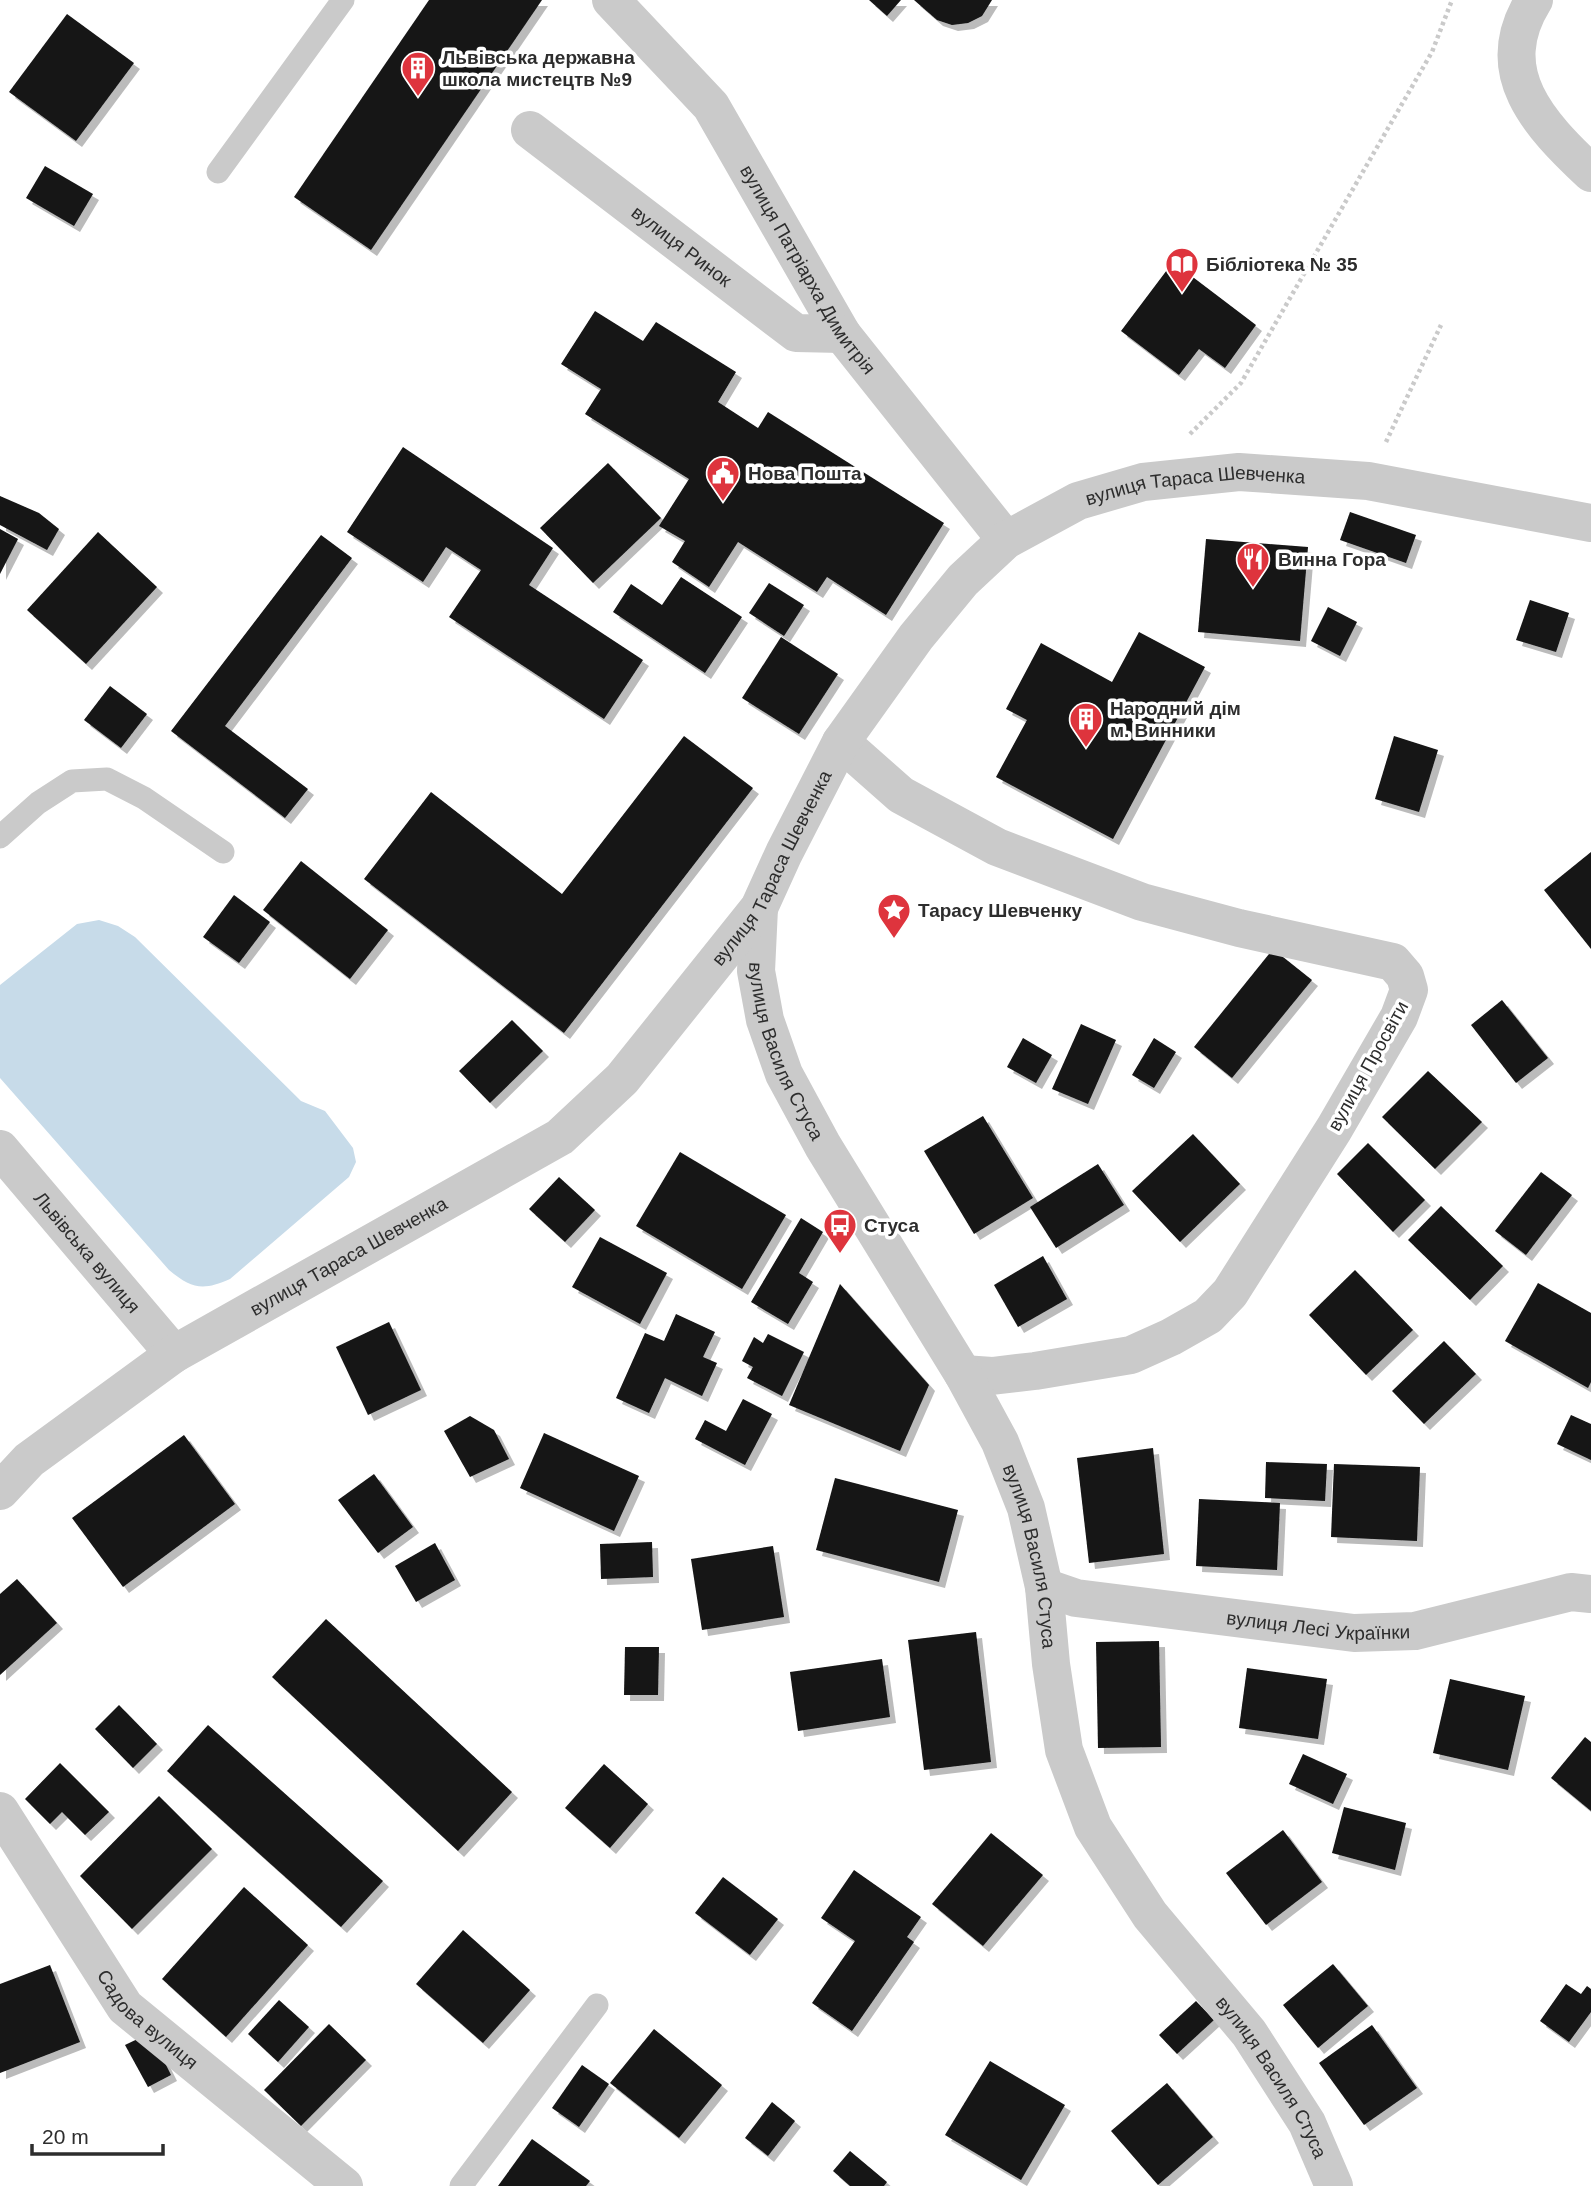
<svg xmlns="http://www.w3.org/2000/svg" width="1591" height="2186" font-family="Arial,sans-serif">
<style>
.water{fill:#c7dbe9}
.building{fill:#141414;filter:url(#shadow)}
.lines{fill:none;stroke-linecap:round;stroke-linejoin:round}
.path{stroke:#cacaca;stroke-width:4.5;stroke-dasharray:3.5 3.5;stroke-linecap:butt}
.service{stroke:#cacaca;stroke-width:23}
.minor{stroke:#cacaca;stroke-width:38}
.labels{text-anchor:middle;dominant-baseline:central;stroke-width:7;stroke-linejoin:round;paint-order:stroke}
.poi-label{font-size:19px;font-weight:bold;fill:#2d2d2d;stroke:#fff;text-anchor:start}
.street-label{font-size:19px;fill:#2d2d2d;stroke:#fff}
</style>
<defs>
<filter id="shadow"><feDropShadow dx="6" dy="6" stdDeviation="0" flood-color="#0004"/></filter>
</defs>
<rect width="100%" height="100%" fill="#fff"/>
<path class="water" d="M99,920L118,926L135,937L301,1101L325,1111L353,1148L356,1162L349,1177L230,1279C203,1291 192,1289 169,1270L0,1078V985L77,924Z"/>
<g class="building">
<polygon points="429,0 542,0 371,250 294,197"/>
<polygon points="869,0 901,0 887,16"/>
<polygon points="914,0 992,0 982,16 968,23 952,25 937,20"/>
<polygon points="67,14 134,63 76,141 9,92"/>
<polygon points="45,166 93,194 74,226 26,198"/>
<polygon points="1173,262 1256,325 1225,368 1199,349 1179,375 1121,331"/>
<polygon points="595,311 643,341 656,322 736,372 718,402 758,428 768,412 944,523 886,615 827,577 817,592 738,542 709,587 672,562 685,541 659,526 689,479 585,414 601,389 561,364"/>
<polygon points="403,447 553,548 529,585 643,660 604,719 449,617 481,570 446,547 423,582 347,532"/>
<polygon points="608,463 661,518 593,583 540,528"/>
<polygon points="0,496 39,513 59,529 47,550 0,525"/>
<polygon points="1350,512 1416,535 1406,563 1340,540"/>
<polygon points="0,529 18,539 0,574"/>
<polygon points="98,532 157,587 86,664 27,610"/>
<polygon points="321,535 352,558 225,726 308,789 285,818 171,731"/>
<polygon points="1206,539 1308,547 1300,641 1198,632"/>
<polygon points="681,577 742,617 705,673 613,612 631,584 662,605"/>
<polygon points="769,583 804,605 784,636 749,613"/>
<polygon points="1530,600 1569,613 1556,652 1516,640"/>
<polygon points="1328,607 1357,622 1340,656 1311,641"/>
<polygon points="1139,632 1205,667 1113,839 996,777 1027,720 1006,709 1041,643 1112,682"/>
<polygon points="781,637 838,674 799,734 742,698"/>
<polygon points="110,686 147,714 121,748 84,720"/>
<polygon points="684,736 753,788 564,1033 364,879 431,792 562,894"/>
<polygon points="1394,736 1438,750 1419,812 1375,799"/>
<polygon points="1591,852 1591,949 1544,890"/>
<polygon points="301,861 388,930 350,979 263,910"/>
<polygon points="234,895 270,922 239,963 203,937"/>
<polygon points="1273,949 1312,980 1232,1078 1194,1047"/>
<polygon points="1502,1000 1548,1058 1516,1083 1471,1025"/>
<polygon points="512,1020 543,1051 490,1103 459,1071"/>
<polygon points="1081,1024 1116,1040 1088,1104 1052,1089"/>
<polygon points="1023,1038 1052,1055 1036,1083 1007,1067"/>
<polygon points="1154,1038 1176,1052 1154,1088 1132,1075"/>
<polygon points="1428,1071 1482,1122 1435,1169 1382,1117"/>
<polygon points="983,1116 1033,1198 974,1234 924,1151"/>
<polygon points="1193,1134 1240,1184 1180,1242 1132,1191"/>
<polygon points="1368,1143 1425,1200 1393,1232 1337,1174"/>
<polygon points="680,1152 786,1215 742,1289 636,1226"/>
<polygon points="1098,1164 1124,1205 1056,1248 1030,1207"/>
<polygon points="1541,1172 1572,1195 1526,1255 1495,1231"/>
<polygon points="559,1177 595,1210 565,1242 529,1209"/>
<polygon points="1441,1206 1503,1266 1470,1300 1408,1240"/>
<polygon points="801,1218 823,1232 799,1273 813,1282 788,1324 751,1302"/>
<polygon points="600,1237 667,1273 640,1324 572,1287"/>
<polygon points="1043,1256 1067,1299 1018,1327 994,1285"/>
<polygon points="1355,1270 1413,1330 1366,1375 1309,1315"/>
<polygon points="1538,1283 1591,1313 1591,1382 1588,1388 1505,1341"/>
<polygon points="840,1284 929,1385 900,1451 789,1405"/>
<polygon points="676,1314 715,1332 703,1357 717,1363 702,1396 665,1378 649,1413 616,1398 645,1333 664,1341"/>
<polygon points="389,1322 421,1390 368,1415 336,1347"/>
<polygon points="768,1334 804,1352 782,1396 747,1378 753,1367 742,1361 754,1337 763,1343"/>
<polygon points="1444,1341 1476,1374 1424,1424 1392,1391"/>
<polygon points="743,1399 772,1414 745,1465 695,1439 705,1420 726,1431"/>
<polygon points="1571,1415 1591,1424 1591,1460 1557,1444"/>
<polygon points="470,1416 494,1430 509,1459 470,1477 444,1431"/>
<polygon points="544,1433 639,1476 614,1531 520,1488"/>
<polygon points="184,1435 235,1504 123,1587 72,1518"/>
<polygon points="1153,1448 1164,1554 1089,1563 1077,1458"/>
<polygon points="1266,1462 1327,1464 1325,1501 1265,1498"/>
<polygon points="1334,1464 1420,1467 1417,1541 1331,1537"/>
<polygon points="374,1474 413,1527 378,1553 338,1500"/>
<polygon points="835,1478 958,1510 939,1582 816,1550"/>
<polygon points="1199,1499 1280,1503 1277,1570 1196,1566"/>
<polygon points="652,1542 653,1577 601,1579 600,1544"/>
<polygon points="435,1543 455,1580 416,1602 395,1566"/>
<polygon points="773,1546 784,1617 702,1630 691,1559"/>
<polygon points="17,1579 57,1623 0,1675 0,1594"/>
<polygon points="326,1619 512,1792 458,1851 272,1677"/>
<polygon points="976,1632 991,1762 924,1770 908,1640"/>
<polygon points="1159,1641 1161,1747 1098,1748 1096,1642"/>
<polygon points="625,1647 659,1647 658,1695 624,1695"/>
<polygon points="882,1659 890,1717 798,1731 790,1672"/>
<polygon points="1247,1668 1327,1679 1318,1739 1239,1728"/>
<polygon points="1450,1679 1525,1696 1508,1770 1433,1753"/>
<polygon points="119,1705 157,1744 133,1768 95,1729"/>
<polygon points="208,1725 383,1881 341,1927 167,1771"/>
<polygon points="1585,1737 1591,1742 1591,1811 1551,1778"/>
<polygon points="1303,1754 1347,1774 1333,1804 1289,1784"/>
<polygon points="60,1763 109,1812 85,1835 62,1812 50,1824 25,1799"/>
<polygon points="604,1764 648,1804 610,1848 565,1808"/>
<polygon points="159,1796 212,1849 132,1929 80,1876"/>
<polygon points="1344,1807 1406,1823 1395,1870 1332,1853"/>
<polygon points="1283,1830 1322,1882 1266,1925 1226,1873"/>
<polygon points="991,1833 1043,1875 983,1946 932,1904"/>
<polygon points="854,1870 921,1917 907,1937 914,1942 852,2031 812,2003 855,1941 821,1918"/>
<polygon points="723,1877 778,1919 750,1955 695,1913"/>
<polygon points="244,1887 308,1945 226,2037 162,1979"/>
<polygon points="463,1930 530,1990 483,2043 416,1984"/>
<polygon points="1333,1964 1368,2006 1318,2048 1283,2005"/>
<polygon points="50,1965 80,2042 0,2073 0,1984"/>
<polygon points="1566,1984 1581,1994 1587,1986 1591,1989 1591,2012 1569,2042 1540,2021"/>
<polygon points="279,2000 309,2027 278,2062 248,2034"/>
<polygon points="1196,2001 1214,2020 1177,2054 1159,2035"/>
<polygon points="329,2024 366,2060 301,2126 264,2090"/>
<polygon points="1372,2025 1417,2088 1364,2125 1319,2063"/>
<polygon points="654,2029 722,2085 679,2138 610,2083"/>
<polygon points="150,2033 171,2075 148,2087 125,2045"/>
<polygon points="990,2061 1065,2105 1021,2180 945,2135"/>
<polygon points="582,2065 609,2084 579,2127 552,2108"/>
<polygon points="1167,2083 1213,2137 1158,2185 1111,2131"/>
<polygon points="772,2102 795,2121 768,2156 745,2138"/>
<polygon points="532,2139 590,2181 586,2186 498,2186"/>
<polygon points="850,2151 887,2182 884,2186 850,2186 833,2171"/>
</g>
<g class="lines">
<g class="path">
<polyline points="1190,434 1241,383 1432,52 1452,0"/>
<polyline points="1386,442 1441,325"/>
</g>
<g class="service">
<polyline points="218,172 343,0"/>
<polyline points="0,837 38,803 72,781 107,779 144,798 223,852"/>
<polyline points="461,2186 597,2005"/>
</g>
<g class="minor">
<path id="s1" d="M611,0L711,106L842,334L1006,540"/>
<path d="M1534,0C1489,72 1539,124 1591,173"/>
<path id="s2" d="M530,130L796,333L842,334"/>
<polyline points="841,742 901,795 997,847 1142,902 1239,928 1393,962 1405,976 1409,990 1399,1017 1334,1129 1230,1293 1208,1316 1171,1337 1131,1355 1035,1371 992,1376 963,1374"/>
<path id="s3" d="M759,908L756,971L765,1020L784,1074L823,1146L963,1374L1000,1442L1026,1508L1044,1587L1051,1664L1064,1750L1093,1827L1150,1915L1249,2033L1307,2123L1334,2186"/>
<path id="s4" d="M0,1149L174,1354"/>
<path id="s5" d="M0,1491L29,1460L174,1354L560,1137L622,1079L759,908L784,853L841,742L916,637L963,580L1006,540L1078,501L1143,482L1239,472L1368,481L1591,523"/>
<path id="s6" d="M1044,1587L1076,1598L1354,1633L1415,1631L1571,1592L1591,1594"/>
<path id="s7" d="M0,1811L125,2007L344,2186"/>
</g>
</g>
<defs>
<symbol id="building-pin" viewBox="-11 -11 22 30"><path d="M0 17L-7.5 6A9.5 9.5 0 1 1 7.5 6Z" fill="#de343d" stroke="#fff"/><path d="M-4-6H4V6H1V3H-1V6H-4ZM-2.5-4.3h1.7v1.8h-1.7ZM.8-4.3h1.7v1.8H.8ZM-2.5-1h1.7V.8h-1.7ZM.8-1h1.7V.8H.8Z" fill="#fff"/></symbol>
<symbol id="library-pin" viewBox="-11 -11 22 30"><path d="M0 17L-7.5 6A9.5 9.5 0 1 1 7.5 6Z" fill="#de343d" stroke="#fff"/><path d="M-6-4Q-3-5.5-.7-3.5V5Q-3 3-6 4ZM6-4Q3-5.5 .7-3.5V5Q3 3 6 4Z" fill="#fff"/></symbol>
<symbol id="civic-pin" viewBox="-11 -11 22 30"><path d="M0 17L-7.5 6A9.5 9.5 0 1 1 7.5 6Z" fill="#de343d" stroke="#fff"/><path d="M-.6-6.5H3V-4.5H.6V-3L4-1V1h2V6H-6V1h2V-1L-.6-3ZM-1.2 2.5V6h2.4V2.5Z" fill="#fff"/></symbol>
<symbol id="restaurant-pin" viewBox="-11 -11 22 30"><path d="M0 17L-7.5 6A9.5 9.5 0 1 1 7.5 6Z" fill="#de343d" stroke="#fff"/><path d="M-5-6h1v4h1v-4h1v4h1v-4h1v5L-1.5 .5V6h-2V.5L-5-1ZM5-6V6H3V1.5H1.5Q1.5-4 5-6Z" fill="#fff"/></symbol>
<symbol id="sight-pin" viewBox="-11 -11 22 30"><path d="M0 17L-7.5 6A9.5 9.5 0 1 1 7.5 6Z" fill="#de343d" stroke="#fff"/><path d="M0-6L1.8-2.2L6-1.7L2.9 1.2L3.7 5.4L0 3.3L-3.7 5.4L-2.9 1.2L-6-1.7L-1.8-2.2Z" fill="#fff"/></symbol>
<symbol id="bus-pin" viewBox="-11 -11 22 30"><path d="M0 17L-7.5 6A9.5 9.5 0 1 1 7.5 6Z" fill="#de343d" stroke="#fff"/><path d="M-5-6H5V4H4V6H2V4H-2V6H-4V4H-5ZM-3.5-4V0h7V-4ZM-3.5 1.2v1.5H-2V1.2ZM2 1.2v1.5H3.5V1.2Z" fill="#fff"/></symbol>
</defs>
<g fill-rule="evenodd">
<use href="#building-pin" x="399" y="49" width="38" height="52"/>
<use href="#library-pin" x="1163" y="245" width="38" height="52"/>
<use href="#civic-pin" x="704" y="454" width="38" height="52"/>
<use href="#restaurant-pin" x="1234" y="540" width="38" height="52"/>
<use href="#building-pin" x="1067" y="700" width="38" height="52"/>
<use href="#sight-pin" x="875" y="891" width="38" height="52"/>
<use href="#bus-pin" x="821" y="1206" width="38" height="52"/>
</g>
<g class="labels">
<g class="poi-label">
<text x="442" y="57">Львівська державна<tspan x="442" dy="22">школа мистецтв №9</tspan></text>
<text x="1206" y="264">Бібліотека № 35</text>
<text x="748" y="473">Нова Пошта</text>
<text x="1278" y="559">Винна Гора</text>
<text x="1110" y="708">Народний дім<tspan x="1110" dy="22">м. Винники</tspan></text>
<text x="918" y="910">Тарасу Шевченку</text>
<text x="864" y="1225">Стуса</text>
</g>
<g class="street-label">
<text stroke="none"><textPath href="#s2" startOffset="191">вулиця Ринок</textPath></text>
<text stroke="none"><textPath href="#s1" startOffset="336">вулиця Патріарха Димитрія</textPath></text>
<text stroke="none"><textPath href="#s5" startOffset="1617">вулиця Тараса Шевченка</textPath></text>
<text stroke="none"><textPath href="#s5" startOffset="1010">вулиця Тараса Шевченка</textPath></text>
<text stroke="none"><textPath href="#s3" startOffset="149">вулиця Василя Стуса</textPath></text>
<text transform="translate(1368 1066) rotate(-61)">вулиця Просвіти</text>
<text stroke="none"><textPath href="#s4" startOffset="135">Львівська вулиця</textPath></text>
<text stroke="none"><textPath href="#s5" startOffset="422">вулиця Тараса Шевченка</textPath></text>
<text stroke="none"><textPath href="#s3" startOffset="716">вулиця Василя Стуса</textPath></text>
<text stroke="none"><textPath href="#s6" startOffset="278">вулиця Лесі Українки</textPath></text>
<text stroke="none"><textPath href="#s7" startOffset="257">Садова вулиця</textPath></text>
<text stroke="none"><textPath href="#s3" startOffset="1304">вулиця Василя Стуса</textPath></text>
</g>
</g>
<path d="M32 2144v10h131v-10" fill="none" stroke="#2d2d2d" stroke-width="3.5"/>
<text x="42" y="2144" font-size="21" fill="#2d2d2d" stroke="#ffffff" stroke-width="5" paint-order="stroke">20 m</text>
</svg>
